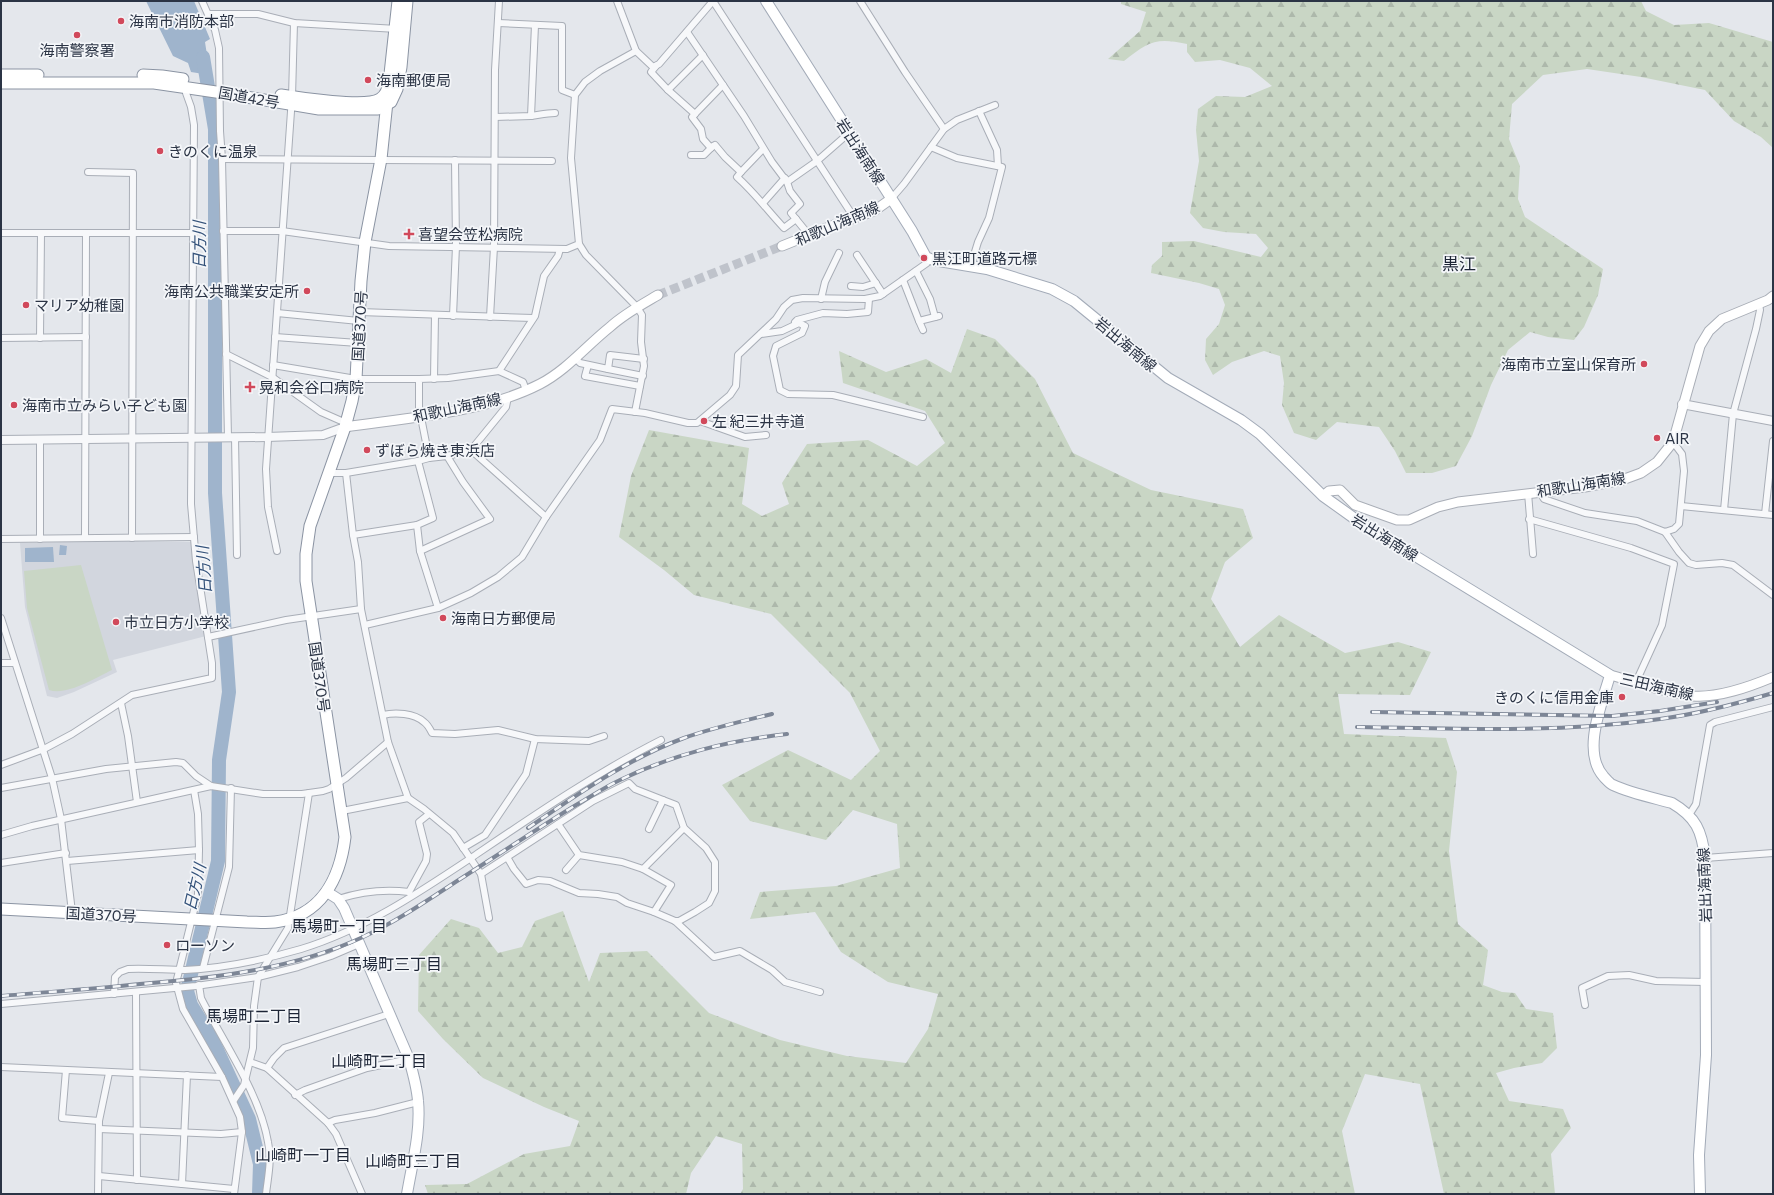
<svg xmlns="http://www.w3.org/2000/svg" width="1774" height="1195" font-family="Commissioner,'Noto Sans JP',sans-serif">
<style>
.built{fill:#d2d6de}
.forest{fill:url(#forest-firs)}
.park{fill:#c9d6c5}
.water{fill:#9fb4cc}
.lines{fill:none;stroke-linecap:round;stroke-linejoin:round}
.river{stroke:#9fb4cc;stroke-width:14}
.secondary-tunnel{stroke:#bfc3cb;stroke-width:9;stroke-dasharray:9 4.5;stroke-linecap:butt}
.minor-casing{stroke:#a9aeb7;stroke-width:8}
.tertiary-casing{stroke:#a9aeb7;stroke-width:10}
.secondary-casing{stroke:#a9aeb7;stroke-width:11}
.primary-casing{stroke:#a3abb8;stroke-width:12}
.trunk-casing{stroke:#8b94a3;stroke-width:13}
.minor{stroke:#f7f8fa;stroke-width:6}
.tertiary{stroke:#f7f8fa;stroke-width:8}
.secondary{stroke:#fff;stroke-width:9}
.primary{stroke:#fff;stroke-width:10}
.trunk{stroke:#fff;stroke-width:11}
.rail-casing{stroke:#7d8696;stroke-width:4}
.rail{stroke:#f4f6f9;stroke-width:2.5;stroke-dasharray:8;stroke-linecap:butt}
.poi-dot{fill:#d1495b;stroke:#f4f6f9;stroke-width:1.5}
.labels{text-anchor:middle;dominant-baseline:central;stroke-width:3.5;stroke-linejoin:round;paint-order:stroke}
.poi-label{font-size:15px;fill:#2b3445;stroke:#f4f6f9;text-anchor:start}
.street-label{font-size:15px;fill:#2b3445;stroke:#f4f6f9}
.water-label{font-size:16px;font-style:italic;fill:#34527a;stroke:#f4f6f9}
.neighbourhood-label{font-size:16px;fill:#1d2536;stroke:#f4f6f9}
.quarter-label{font-size:17px;fill:#1d2536;stroke:#f4f6f9}
</style>
<defs>
<pattern id="forest-firs" width="22" height="20" patternUnits="userSpaceOnUse"><rect width="22" height="20" fill="#c9d6c5"/><path d="M5 1l3.5 6h-7zM16 11l3.5 6h-7z" fill="#adb8ab"/></pattern>
</defs>
<rect width="100%" height="100%" fill="#e4e7ec"/>
<polygon class="built" points="111,541 191,542 206,636 113,660 117,672 74,692 57,698 47,696 25,607 20,543"/>
<g class="forest">
<path d="M1121,1H1641L1646,11L1674,25L1709,23L1773,42V148L1761,137L1734,121L1705,90L1641,77L1587,69L1543,75L1512,104L1509,139L1520,166L1518,199L1525,217L1603,269L1598,295L1584,327L1574,340L1548,337L1530,332L1508,350L1491,385L1472,436L1456,466L1432,473H1406L1395,451L1379,427L1337,422L1316,440L1294,433L1282,405L1284,383L1280,356L1264,351L1232,362L1213,375L1205,360L1206,339L1219,324L1225,305L1219,289L1199,283L1151,273L1152,265L1162,256V242L1194,241L1261,257L1268,248L1256,234L1224,232L1203,228L1190,213L1199,161L1196,130L1198,109L1216,96L1245,97L1272,86L1250,68L1220,60L1195,62L1187,52V44C1155,37 1148,42 1124,61L1108,59L1140,31L1146,12L1121,4Z"/>
<polygon points="967,329 995,339 1035,379 1073,453 1151,490 1243,509 1253,538 1225,562 1211,599 1240,647 1279,615 1345,653 1398,642 1431,652 1410,695 1338,694 1344,734 1446,738 1457,772 1449,851 1458,924 1488,950 1483,985 1502,992 1515,993 1526,1009 1553,1013 1557,1048 1542,1063 1514,1068 1496,1073 1509,1101 1563,1109 1571,1128 1551,1154 1555,1194 1444,1194 1420,1084 1365,1074 1342,1131 1355,1194 740,1194 743,1189 742,1144 716,1136 691,1173 686,1194 428,1194 425,1185 467,1184 524,1154 570,1146 579,1121 544,1107 483,1078 443,1039 418,1011 419,955 451,919 479,928 498,953 522,947 535,921 563,911 589,982 600,953 647,951 709,1013 780,1040 847,1056 906,1063 928,1029 938,994 888,982 841,952 815,912 750,919 760,892 836,886 900,868 897,824 853,810 826,840 750,821 722,785 788,750 851,780 880,751 850,693 771,614 694,595 664,570 619,537 631,476 649,430 749,448 742,504 762,516 789,504 782,483 807,444 868,440 917,466 945,443 925,411 843,383 839,351 886,372 926,359 951,373"/>
</g>
<path class="park" d="M81,565L112,670C95,678 67,696 49,690L27,608L24,571Z"/>
<g class="water">
<polygon points="146,1 194,1 210,39 205,42 210,75 191,72 188,63 173,56"/>
<polygon points="60,545 67,546 66,555 59,555"/>
<polygon points="53,547 54,562 25,562 25,548"/>
</g>
<g class="lines">
<polyline class="river" points="203,57 215,129 215,493 229,692 219,760 218,861 187,991 191,1005 212,1039 249,1119 260,1164 259,1194"/>
<polyline class="secondary-tunnel" points="658,295 782,246"/>
<defs>
<g id="minor">
<polyline points="202,1 215,30 219,48 220,131 222,159 228,437"/>
<polyline points="617,1 636,51 653,67 659,64 713,1"/>
<polyline points="713,1 855,219"/>
<polyline points="860,1 905,72 944,129"/>
<polyline points="208,14 258,14 294,23 397,29"/>
<polyline points="498,23 562,26 562,90 575,95"/>
<polyline points="687,32 744,116 772,162 787,182 790,191 800,204 791,213 809,235"/>
<polyline points="656,66 651,72 668,90 695,114"/>
<polyline points="668,90 703,55"/>
<polyline points="979,111 997,150 998,166"/>
<path d="M531,116C539,115 546,113 555,113"/>
<polyline points="495,117 531,116 535,25"/>
<path d="M715,145L725,157L741,172L737,177C755,193 768,211 784,228L796,219"/>
<polyline points="931,147 957,158 1002,167 989,218 978,242 971,265"/>
<polyline points="711,148 703,139 701,129 692,117 723,85"/>
<polyline points="691,155 704,155 713,146"/>
<polyline points="222,159 552,161"/>
<polyline points="88,172 133,173 132,538"/>
<polyline points="741,172 763,149"/>
<polyline points="787,182 817,161 849,133"/>
<polyline points="891,199 904,184 944,129 957,120 995,105"/>
<polyline points="763,203 785,178"/>
<polyline points="223,231 282,231 389,246 567,249 579,244 571,158 575,95 585,82 600,71 636,51"/>
<polyline points="1,233 193,233"/>
<polyline points="579,244 586,255 637,307 642,315 641,342 644,366 635,412"/>
<polyline points="857,255 883,294"/>
<polyline points="916,271 930,299 935,317 939,316"/>
<polyline points="903,280 919,321 935,317"/>
<polyline points="851,286 863,287 876,283"/>
<polyline points="821,299 825,282 839,253"/>
<polyline points="360,312 533,318"/>
<polyline points="277,313 359,321"/>
<polyline points="453,316 456,246 455,160"/>
<polyline points="490,317 494,247 495,70 499,1"/>
<polyline points="919,321 923,330"/>
<polyline points="795,322 797,320 823,313 847,314 868,312 869,299"/>
<polyline points="761,334 782,331 799,323 805,326 802,333 776,346 773,356 780,390 788,394 833,395 923,417"/>
<polyline points="275,337 358,343"/>
<polyline points="1,338 86,337"/>
<polyline points="40,338 41,233"/>
<polyline points="226,354 272,377 321,412 346,423"/>
<polyline points="576,359 580,363 608,369 610,355 644,359"/>
<polyline points="273,365 356,379 419,379"/>
<polyline points="588,365 585,376 640,386"/>
<polyline points="608,369 643,376"/>
<polyline points="434,379 435,315"/>
<polyline points="526,390 523,382 499,371 535,316 544,276 558,256 560,249"/>
<polyline points="700,421 745,437 766,435"/>
<polyline points="235,437 237,555"/>
<polyline points="40,439 40,539"/>
<polyline points="471,450 546,517"/>
<polyline points="447,456 471,450 506,407 508,397"/>
<polyline points="328,473 346,473 353,535 358,562 361,609 388,742 408,798 424,809 453,833 481,874 489,918"/>
<polyline points="346,473 418,461"/>
<polyline points="1539,491 1544,499 1585,513 1637,521 1665,532 1674,529 1679,524 1684,471 1682,454 1673,442"/>
<polyline points="1528,493 1533,554"/>
<polyline points="1681,506 1773,515"/>
<polyline points="1724,510 1733,414 1756,329 1760,310 1759,304"/>
<polyline points="1765,514 1773,441"/>
<polyline points="1529,519 1631,548 1674,564 1662,625 1636,682"/>
<polyline points="417,525 420,551 438,608"/>
<polyline points="1665,532 1679,552 1689,563 1696,565 1722,563 1733,565 1773,595"/>
<polyline points="353,535 417,525 433,518 418,461 429,458 419,407 419,379 448,378 499,371"/>
<polyline points="85,538 86,233"/>
<polyline points="1,539 194,537"/>
<polyline points="277,551 268,507 266,469 292,97 294,23"/>
<polyline points="420,551 490,519 463,482 447,456 429,458"/>
<polyline points="1,618 52,778 61,819 72,912"/>
<polyline points="365,625 438,608 471,593 498,577 522,557 546,517 600,440 612,409 645,413 688,423 697,423 730,395 736,386 738,355 776,319 784,307 792,300 803,298 865,299 880,296 927,263 929,259"/>
<polyline points="208,637 286,620 361,609"/>
<polyline points="1,663 15,663"/>
<polyline points="121,703 128,736 137,802"/>
<path d="M383,715C395,712 414,713 424,722C427,724 430,729 432,733L455,734L498,730L535,739L589,741L604,736"/>
<polyline points="1,765 44,749 72,734 132,695 212,678 212,663 196,561 191,504 194,125 191,107 186,93 186,85"/>
<polyline points="1,788 106,769 176,762 183,763 196,776 211,786"/>
<polyline points="194,790 198,814 199,850 198,894 176,983 183,1009 222,1077"/>
<polyline points="342,811 408,798"/>
<polyline points="1689,815 1696,804 1710,725 1715,722 1773,707"/>
<polyline points="558,824 579,855 622,862 643,869 684,828"/>
<polyline points="649,829 663,800 676,805 684,828 706,848 715,862 715,891 709,903 695,912 679,921 675,921"/>
<polyline points="1,835 32,826 211,786 263,794 302,794 323,791 329,789 346,778 388,742"/>
<polyline points="463,848 485,835 526,774 535,739"/>
<polyline points="507,857 514,869 526,884 538,880 550,881 579,893 598,894 617,897 627,903 654,912 671,885 643,869"/>
<polyline points="1705,858 1773,853"/>
<polyline points="67,861 199,850"/>
<polyline points="1,863 66,853"/>
<polyline points="566,870 579,855"/>
<polyline points="481,874 593,801 629,783 635,789 663,800"/>
<polyline points="409,892 426,861 427,854 419,822 429,814"/>
<path d="M338,899C360,892 386,889 409,892"/>
<polyline points="654,912 675,921 714,957 740,951 772,970 785,982 820,992"/>
<polyline points="203,968 229,867 231,788"/>
<path d="M199,985L201,998C223,1042 260,1094 268,1142C272,1160 268,1176 266,1194"/>
<polyline points="136,992 137,1180"/>
<path d="M114,994L115,977L120,972L128,969C147,968 166,970 185,970C224,968 263,960 301,949C363,930 417,894 471,858C533,816 594,774 661,740"/>
<polyline points="1,1004 196,986 258,977 298,967 331,956 359,944"/>
<polyline points="1585,1005 1582,988 1608,976 1629,975 1656,981 1706,982"/>
<polyline points="250,1062 267,1068 328,1123 336,1134 362,1194"/>
<polyline points="1,1067 222,1077 240,1117 242,1132 234,1194"/>
<polyline points="267,1068 274,1058 284,1048 389,1014"/>
<polyline points="66,1070 62,1118 99,1121"/>
<polyline points="295,1095 305,1090 367,1068 409,1059"/>
<polyline points="234,1100 244,1085 253,1048 254,1006 258,977 288,928 309,793"/>
<polyline points="328,1123 335,1120 375,1113 418,1102"/>
<polyline points="99,1129 221,1134 242,1132"/>
<polyline points="99,1176 234,1189"/>
<polyline points="182,1184 187,1075"/>
<polyline points="98,1194 99,1121 109,1073"/>
</g>
<g id="tertiary">
<polyline points="1682,404 1773,421"/>
<polyline points="1,440 267,437 323,435 345,427"/>
</g>
<g id="secondary">
<polyline points="782,246 834,225 874,211 891,199"/>
<path d="M345,427C407,418 484,413 540,384C567,370 586,346 610,327C624,314 641,305 658,295"/>
<polyline points="1323,496 1329,491 1340,490 1355,505 1397,520 1409,520 1438,507 1458,502 1585,487 1622,480 1641,473 1657,462 1673,442 1700,346 1709,331 1722,319 1768,300 1773,296"/>
<path d="M1610,675C1637,682 1665,693 1693,696C1719,698 1749,687 1773,677"/>
</g>
<g id="primary">
<path d="M766,1L912,231L926,257L933,260L987,269L1052,289L1074,301L1168,378L1241,420L1260,434L1323,496L1358,521L1610,675C1602,704 1581,752 1604,777C1607,780 1610,784 1613,785C1630,793 1654,798 1672,803C1696,817 1702,831 1705,858L1706,1055L1699,1155L1700,1194"/>
<path d="M327,892L338,899L344,908L409,1059C413,1073 417,1087 418,1101C421,1132 412,1164 407,1194"/>
</g>
<g id="trunk">
<polyline points="1,75 38,75"/>
<polyline points="143,75 162,76 183,79"/>
<polyline points="1,83 154,83 216,92 319,109 378,109 391,102 397,89 401,67 407,1"/>
<path d="M281,95C299,98 366,108 380,99C386,95 388,89 389,83L398,1"/>
<path d="M1,909L247,922C256,922 266,923 275,922C321,916 340,879 345,837L306,581V554L310,526L345,427L352,401L356,379L361,281L365,242L381,159L389,83"/>
</g>
</defs>
<use href="#minor" class="minor-casing"/>
<use href="#tertiary" class="tertiary-casing"/>
<use href="#secondary" class="secondary-casing"/>
<use href="#primary" class="primary-casing"/>
<use href="#trunk" class="trunk-casing"/>
<use href="#minor" class="minor"/>
<use href="#tertiary" class="tertiary"/>
<use href="#secondary" class="secondary"/>
<use href="#primary" class="primary"/>
<use href="#trunk" class="trunk"/>
<defs>
<g id="rail">
<polyline points="1372,712 1612,716 1660,711 1717,702"/>
<path d="M1357,727C1457,729 1561,733 1660,719C1698,714 1736,704 1773,693"/>
<path d="M528,828C577,795 627,759 684,738C712,728 743,721 772,714"/>
<path d="M1,996C47,992 94,989 140,984C215,978 294,969 363,937C395,922 425,902 454,883C495,857 535,830 576,805C590,797 605,787 620,780C674,754 727,741 787,734"/>
</g>
</defs>
<use href="#rail" class="rail-casing"/>
<use href="#rail" class="rail"/>
</g>
<g class="poi-dot">
<circle cx="121" cy="21" r="4"/>
<circle cx="77" cy="35" r="4"/>
<circle cx="368" cy="80" r="4"/>
<circle cx="160" cy="151" r="4"/>
<path d="M407 228h4v4h4v4h-4v4h-4v-4h-4v-4h4z"/>
<circle cx="924" cy="258" r="4"/>
<circle cx="307" cy="291" r="4"/>
<circle cx="26" cy="305" r="4"/>
<circle cx="1644" cy="364" r="4"/>
<path d="M248 381h4v4h4v4h-4v4h-4v-4h-4v-4h4z"/>
<circle cx="14" cy="405" r="4"/>
<circle cx="704" cy="421" r="4"/>
<circle cx="1657" cy="438" r="4"/>
<circle cx="367" cy="450" r="4"/>
<circle cx="443" cy="618" r="4"/>
<circle cx="116" cy="622" r="4"/>
<circle cx="1622" cy="697" r="4"/>
<circle cx="167" cy="945" r="4"/>
</g>
<g class="labels">
<g class="poi-label">
<text x="129" y="21">海南市消防本部</text>
<text x="77" y="50" text-anchor="middle">海南警察署</text>
<text x="376" y="80">海南郵便局</text>
<text x="168" y="151">きのくに温泉</text>
<text x="418" y="234">喜望会笠松病院</text>
<text x="932" y="258">黒江町道路元標</text>
<text x="299" y="291" text-anchor="end">海南公共職業安定所</text>
<text x="34" y="305">マリア幼稚園</text>
<text x="1636" y="364" text-anchor="end">海南市立室山保育所</text>
<text x="259" y="387">晃和会谷口病院</text>
<text x="22" y="405">海南市立みらい子ども園</text>
<text x="712" y="421">左 紀三井寺道</text>
<text x="1665" y="438">AIR</text>
<text x="375" y="450">ずぼら焼き東浜店</text>
<text x="451" y="618">海南日方郵便局</text>
<text x="124" y="622">市立日方小学校</text>
<text x="1614" y="697" text-anchor="end">きのくに信用金庫</text>
<text x="175" y="945">ローソン</text>
</g>
<g class="street-label">
<text transform="translate(249 97) rotate(10)">国道42号</text>
<text transform="translate(861 151) rotate(57)">岩出海南線</text>
<text transform="translate(837 223) rotate(-23)">和歌山海南線</text>
<text transform="translate(359 326) rotate(-87)">国道370号</text>
<text transform="translate(1126 344) rotate(40)">岩出海南線</text>
<text transform="translate(457 407) rotate(-12)">和歌山海南線</text>
<text transform="translate(1581 484) rotate(-9)">和歌山海南線</text>
<text transform="translate(1385 537) rotate(32)">岩出海南線</text>
<text transform="translate(320 677) rotate(82)">国道370号</text>
<text transform="translate(1657 686) rotate(13)">三田海南線</text>
<text transform="translate(1704 885) rotate(-92)">岩出海南線</text>
<text transform="translate(101 914) rotate(3)">国道370号</text>
</g>
<g class="water-label">
<text transform="translate(198 245) rotate(-90)">日方川</text>
<text transform="translate(203 570) rotate(-94)">日方川</text>
<text transform="translate(194 887) rotate(-77)">日方川</text>
</g>
<g class="neighbourhood-label">
<text x="339" y="925">馬場町一丁目</text>
<text x="394" y="963">馬場町三丁目</text>
<text x="254" y="1015">馬場町二丁目</text>
<text x="379" y="1060">山崎町二丁目</text>
<text x="303" y="1154">山崎町一丁目</text>
<text x="413" y="1160">山崎町三丁目</text>
</g>
<g class="quarter-label">
<text x="1459" y="263">黒江</text>
</g>
</g>
<rect width="1774" height="1195" fill="none" stroke="#2b3445" stroke-width="4"/>
</svg>
